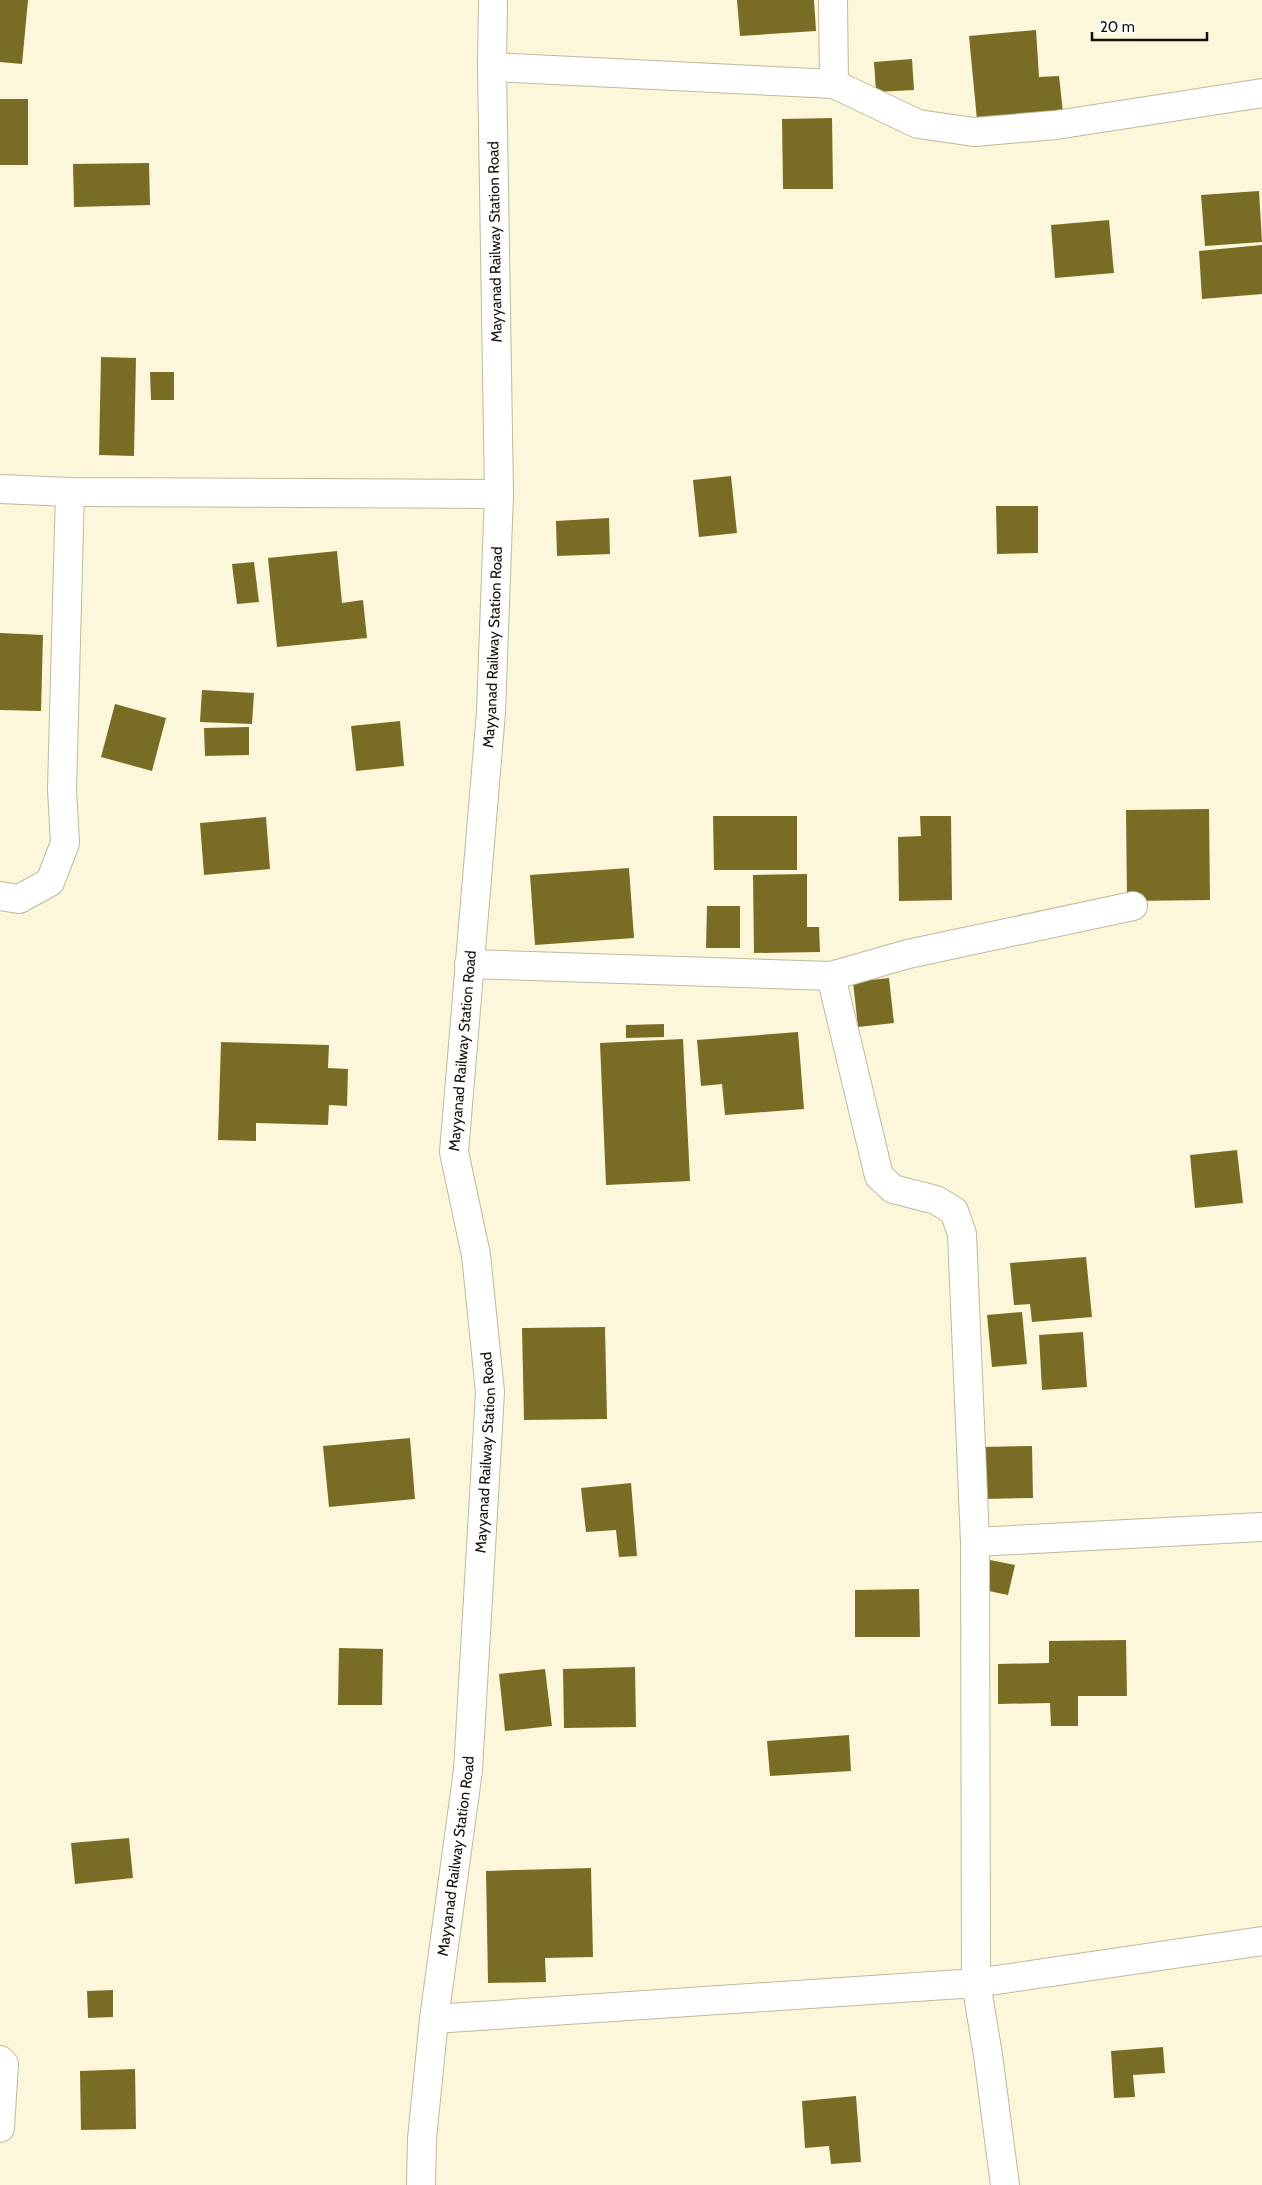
<svg xmlns="http://www.w3.org/2000/svg" width="1262" height="2185" font-family="Cabin,sans-serif">
<style>
.building{fill:#796c25}
.lines{fill:none;stroke-linecap:round;stroke-linejoin:round}
.minor-casing{stroke:#beb99e;stroke-width:30}
.major-casing{stroke:#beb99e;stroke-width:30}
.minor{stroke:#fff;stroke-width:28}
.major{stroke:#fff;stroke-width:28}
.labels{text-anchor:middle;dominant-baseline:central;stroke-width:4;stroke-linejoin:round;paint-order:stroke}
.street-label{font-size:15px;fill:#131107;stroke:#fff}
</style>
<rect width="100%" height="100%" fill="#fcf7da"/>
<g class="building">
<polygon points="0,0 28,0 22,64 0,62"/>
<polygon points="737,0 814,0 816,31 740,36"/>
<polygon points="1036,30 1039,77 1059,76 1063,112 977,120 969,36"/>
<polygon points="912,59 914,90 876,92 874,62"/>
<rect x="0" y="99" width="28" height="66"/>
<polygon points="832,118 833,189 783,189 782,119"/>
<polygon points="149,163 150,205 74,207 73,164"/>
<polygon points="1259,191 1262,242 1205,246 1201,195"/>
<polygon points="1109,220 1114,273 1055,278 1051,225"/>
<polygon points="1262,245 1262,294 1202,299 1199,251"/>
<polygon points="101,357 136,358 134,456 99,455"/>
<polygon points="150,372 174,372 174,400 151,400"/>
<polygon points="731,476 737,533 699,537 693,480"/>
<polygon points="996,506 1038,506 1038,553 997,554"/>
<polygon points="609,518 610,554 557,556 556,521"/>
<polygon points="337,551 342,603 363,600 367,638 277,647 268,558"/>
<polygon points="254,562 259,602 237,604 232,564"/>
<polygon points="0,633 43,635 41,711 0,710"/>
<polygon points="202,690 254,693 252,724 200,722"/>
<polygon points="115,704 166,718 152,771 101,757"/>
<polygon points="400,721 404,766 356,771 351,726"/>
<polygon points="249,727 249,755 205,756 204,728"/>
<polygon points="1209,809 1210,900 1127,901 1126,810"/>
<polygon points="713,816 797,816 797,870 714,870"/>
<polygon points="920,816 951,816 952,900 899,901 898,837 921,836"/>
<polygon points="266,817 270,869 204,875 200,823"/>
<polygon points="629,868 634,938 535,945 530,875"/>
<polygon points="807,874 807,927 819,927 820,952 754,953 753,875"/>
<polygon points="707,906 740,906 740,948 706,948"/>
<polygon points="889,978 894,1023 858,1027 853,982"/>
<polygon points="664,1024 664,1037 626,1038 626,1025"/>
<polygon points="798,1032 804,1109 725,1115 722,1084 701,1086 697,1040"/>
<polygon points="683,1039 690,1181 606,1185 600,1043"/>
<polygon points="221,1042 329,1045 328,1068 348,1069 347,1106 329,1105 328,1125 256,1123 256,1141 218,1140"/>
<polygon points="1237,1150 1243,1203 1195,1208 1190,1155"/>
<polygon points="1086,1257 1092,1317 1032,1322 1030,1304 1014,1305 1010,1263"/>
<polygon points="1022,1312 1027,1364 992,1367 987,1315"/>
<polygon points="605,1327 607,1419 524,1420 522,1328"/>
<polygon points="1083,1332 1087,1387 1042,1390 1039,1335"/>
<polygon points="410,1438 415,1499 329,1507 323,1446"/>
<polygon points="1032,1446 1033,1498 982,1499 980,1447"/>
<polygon points="631,1483 637,1556 619,1557 616,1530 586,1532 581,1488"/>
<polygon points="990,1560 1015,1565 1008,1595 984,1590"/>
<polygon points="919,1589 920,1637 855,1637 855,1590"/>
<polygon points="1126,1640 1127,1696 1078,1696 1078,1726 1051,1726 1050,1703 998,1704 998,1664 1049,1663 1049,1641"/>
<polygon points="339,1648 383,1649 382,1705 338,1705"/>
<polygon points="635,1667 636,1727 564,1728 563,1669"/>
<polygon points="545,1669 552,1726 505,1731 499,1674"/>
<polygon points="849,1735 851,1771 770,1776 767,1741"/>
<polygon points="129,1838 133,1878 75,1884 71,1843"/>
<polygon points="591,1868 593,1957 545,1958 546,1982 488,1983 486,1871"/>
<polygon points="113,1990 113,2017 88,2018 87,1991"/>
<polygon points="1163,2047 1165,2073 1133,2075 1135,2097 1114,2098 1111,2051"/>
<polygon points="135,2069 136,2129 81,2130 80,2071"/>
<polygon points="856,2096 861,2162 831,2164 829,2146 805,2148 802,2101"/>
</g>
<g class="lines">
<defs>
<g id="minor">
<polyline points="833,0 834,84"/>
<polyline points="492,67 834,84 918,124 974,132 1056,125 1262,93"/>
<polyline points="0,489 70,492 499,494"/>
<polyline points="0,896 19,899 50,882 65,843 62,789 70,492"/>
<polyline points="469,964 831,976 908,954 1133,906"/>
<polyline points="831,976 879,1176 893,1189 936,1200 954,1211 962,1234 975,1542 976,1983 988,2055 1005,2185"/>
<polyline points="975,1542 1262,1527"/>
<polyline points="434,2019 976,1983 1262,1941"/>
<polyline points="0,2060 4,2064 0,2128"/>
</g>
<g id="major">
<path id="s1" d="M421,2185L422,2139L434,2019L468,1770L490,1392L476,1255L454,1152L491,712L499,494L492,67L493,0"/>
</g>
</defs>
<use href="#minor" class="minor-casing"/>
<use href="#major" class="major-casing"/>
<use href="#minor" class="minor"/>
<use href="#major" class="major"/>
</g>
<g class="labels">
<g class="street-label">
<text transform="translate(495 242) rotate(-91)">Mayyanad Railway Station Road</text>
<text stroke="none"><textPath href="#s1" startOffset="1546">Mayyanad Railway Station Road</textPath></text>
<text stroke="none"><textPath href="#s1" startOffset="1141">Mayyanad Railway Station Road</textPath></text>
<text stroke="none"><textPath href="#s1" startOffset="736">Mayyanad Railway Station Road</textPath></text>
<text stroke="none"><textPath href="#s1" startOffset="331">Mayyanad Railway Station Road</textPath></text>
</g>
</g>
<path d="M1092 32v8h115v-8" fill="none" stroke="#131107" stroke-width="2.5"/>
<text x="1100" y="32" font-size="15" fill="#131107" stroke="#ffffff" stroke-width="4" paint-order="stroke">20 m</text>
</svg>
